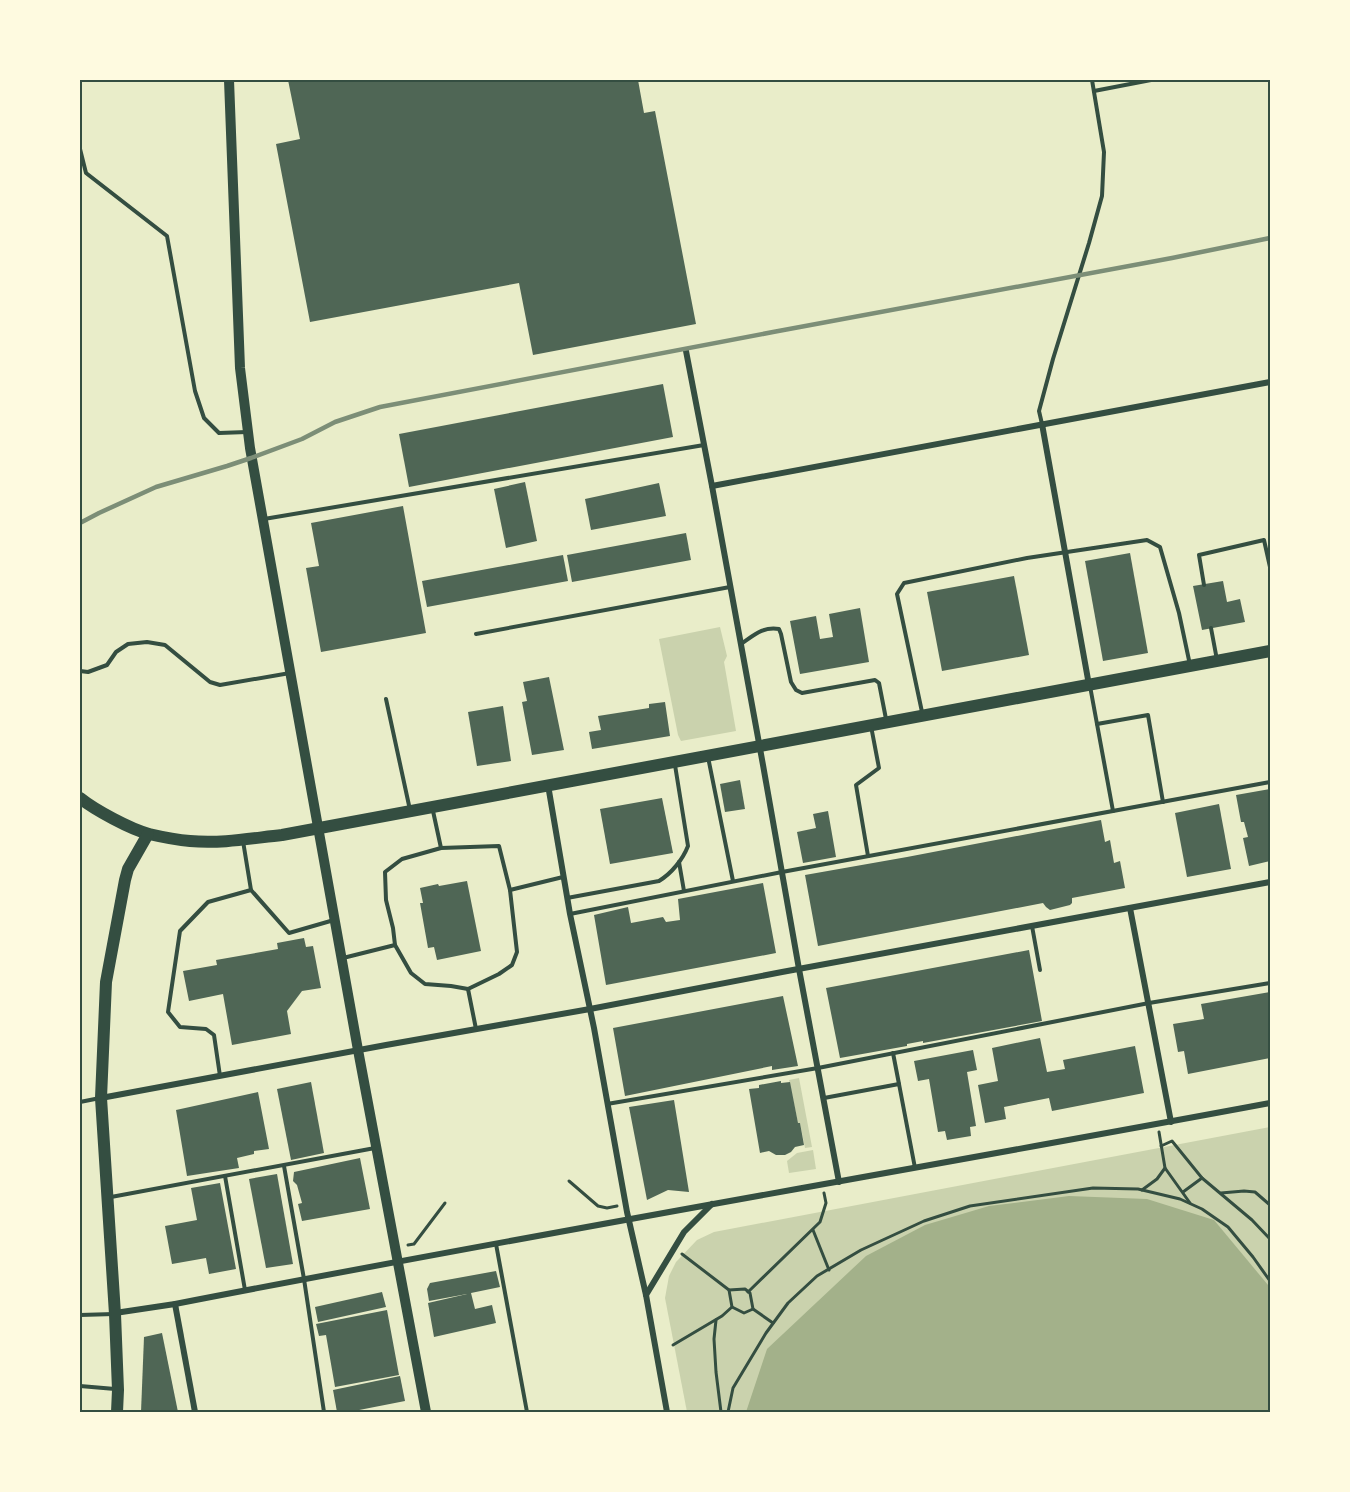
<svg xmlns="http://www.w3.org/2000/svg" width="1350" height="1492" font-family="Overpass,sans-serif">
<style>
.green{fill:#cad2ad}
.water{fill:#a3b18a}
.building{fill:#4f6655}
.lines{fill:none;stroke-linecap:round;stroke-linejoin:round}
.path{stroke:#344e41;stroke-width:3}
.service{stroke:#344e41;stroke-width:4}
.minor{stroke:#344e41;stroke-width:6}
.tertiary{stroke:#344e41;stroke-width:10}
.secondary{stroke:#344e41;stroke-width:12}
.rail{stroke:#7c8e77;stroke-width:4.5}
.neatline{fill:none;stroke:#344e41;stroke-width:2}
</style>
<rect width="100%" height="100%" fill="#e9edc9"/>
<g class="green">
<polygon points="720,627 727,656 724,662 736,731 681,741 678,735 659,639"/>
<polygon points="799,1078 812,1147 805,1148 800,1123 798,1123 789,1080"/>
<polygon points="1270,1127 1270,1412 687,1412 665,1298 669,1276 676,1262 697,1240 714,1232"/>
<polygon points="813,1150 816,1169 789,1173 787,1161 797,1153"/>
</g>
<polygon class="water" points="1069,1196 1147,1199 1214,1220 1268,1285 1270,1291 1270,1412 746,1412 767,1349 866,1256 925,1225 989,1206"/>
<g class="building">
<polygon points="288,80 638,80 644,113 655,111 696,324 533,355 519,283 310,322 276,144 300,139"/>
<polygon points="663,384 673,437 409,487 399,434"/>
<polygon points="525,482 537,541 506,548 494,489"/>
<polygon points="659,483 666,516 591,530 585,499"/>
<polygon points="403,506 426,633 321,652 306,568 319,566 311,523"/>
<polygon points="686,533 691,560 572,582 567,555"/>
<polygon points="1130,553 1148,653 1103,661 1085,561"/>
<polygon points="563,555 568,581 427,607 422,581"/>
<polygon points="1014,576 1029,655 942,671 927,592"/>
<polygon points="1223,581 1227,602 1240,599 1245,622 1202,630 1193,586"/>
<polygon points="860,608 869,662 800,674 790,621 816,616 820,639 833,637 829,614"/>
<polygon points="549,677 564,750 532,755 522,702 527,701 523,682"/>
<polygon points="665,702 670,736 592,749 589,732 601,730 598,716 649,708 649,704"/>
<polygon points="503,706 511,761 477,766 468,712"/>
<polygon points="740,780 745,809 725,812 720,784"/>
<polygon points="1270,789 1270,861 1249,866 1243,838 1248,837 1244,822 1241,822 1236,795"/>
<polygon points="662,798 673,853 610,864 600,809"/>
<polygon points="1219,804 1231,869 1187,877 1175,813"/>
<polygon points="828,811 836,857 803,863 797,832 816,828 813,814"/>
<polygon points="1101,820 1105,842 1110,840 1114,863 1120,861 1125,888 1072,898 1072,903 1070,905 1050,910 1046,907 1043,903 818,946 805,875 907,857"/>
<polygon points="467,881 481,951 437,960 434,947 428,948 420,903 423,903 420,888 438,884 439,886"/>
<polygon points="763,883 776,953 606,985 594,915 628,907 631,923 663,917 666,922 680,920 678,899"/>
<polygon points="304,938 306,947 313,946 321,988 302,991 287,1011 291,1034 232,1045 223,994 189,1001 183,971 217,965 216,960 278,949 277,943"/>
<polygon points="1029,950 1042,1021 923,1043 923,1041 907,1044 907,1046 840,1058 826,988"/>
<polygon points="1270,992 1270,1058 1188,1074 1184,1051 1178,1052 1173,1024 1204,1019 1201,1004"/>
<polygon points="783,996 798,1066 772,1070 772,1066 625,1096 613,1028"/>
<polygon points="1040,1038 1047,1072 1065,1069 1063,1060 1135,1046 1144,1093 1052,1111 1049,1098 1004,1107 1006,1119 985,1123 978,1085 998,1081 992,1048"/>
<polygon points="973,1050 977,1070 967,1072 976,1126 970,1127 971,1136 947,1140 945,1131 938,1132 929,1079 918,1081 914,1061"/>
<polygon points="781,1081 781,1083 790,1082 798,1123 800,1123 804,1145 795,1147 791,1152 785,1155 776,1155 769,1151 760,1153 749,1089 759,1088 759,1085"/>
<polygon points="311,1082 324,1153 291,1160 277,1089"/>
<polygon points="258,1092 269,1149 254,1151 254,1154 237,1158 239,1168 187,1176 176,1110"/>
<polygon points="674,1100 689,1192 668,1190 647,1200 629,1107"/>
<polygon points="360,1158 370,1209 302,1221 298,1204 302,1203 297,1185 293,1181 294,1172"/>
<polygon points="277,1174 293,1264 266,1268 249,1179"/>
<polygon points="220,1183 236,1269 209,1274 206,1258 172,1264 165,1226 197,1220 191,1188"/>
<polygon points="496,1271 500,1287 471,1293 475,1309 492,1305 496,1323 434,1337 428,1303 467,1294 429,1301 427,1289 430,1283"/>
<polygon points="382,1292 386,1307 318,1322 315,1307"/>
<polygon points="387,1310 399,1375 335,1387 326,1335 319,1336 316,1324"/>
<polygon points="162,1333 178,1412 141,1412 144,1337"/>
<polygon points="400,1376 405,1401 349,1412 337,1412 333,1390"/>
</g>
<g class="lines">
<g class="path">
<polyline points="1161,1146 1172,1141 1202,1178"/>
<polyline points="1165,1168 1190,1203"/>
<polyline points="569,1181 598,1206 607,1208 617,1206"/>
<polyline points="1142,1190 1157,1179 1165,1168 1159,1132"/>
<polyline points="1183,1192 1202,1178 1252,1220 1270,1239"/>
<polyline points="1221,1193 1244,1191 1255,1192 1270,1205"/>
<polyline points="813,1230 829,1270"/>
<polyline points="408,1245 414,1244 445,1203"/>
<polyline points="682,1254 729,1290 732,1307 744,1313 753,1309 773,1323"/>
<polyline points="729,1290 745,1289 750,1293 753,1309"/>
<polyline points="748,1292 820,1222 826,1203 824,1193"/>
<polyline points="716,1320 714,1339 716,1372 721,1412"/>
<polyline points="673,1345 722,1316 732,1307"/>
<polyline points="728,1412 733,1388 766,1333 788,1303 817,1276 861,1250 924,1221 970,1206 1093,1188 1138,1189 1180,1199 1202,1209 1228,1227 1253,1257 1270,1281"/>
</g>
<g class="service">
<polyline points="1094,91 1151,80"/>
<polyline points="80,149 86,173 167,236 195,391 204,418 219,433 247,432"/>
<polyline points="1042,424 1039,411 1053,359 1089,243 1102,196 1104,152 1092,80"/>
<polyline points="264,519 704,445"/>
<polyline points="1204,585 1199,555 1264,540 1270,567"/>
<polyline points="1211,628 1217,660"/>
<polyline points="476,634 730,587"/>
<path d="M741,644C753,636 763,626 779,629L781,634L791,682L796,690L802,693L875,680L879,683L886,719"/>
<polyline points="80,671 88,672 107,665 116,652 128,644 147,642 165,645 210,682 220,685 290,673"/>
<polyline points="1090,686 1097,724 1148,715 1163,802"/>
<polyline points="386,699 410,810"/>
<polyline points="922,712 897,594 904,583 1027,558 1147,540 1160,547 1179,613 1190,665"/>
<polyline points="1097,724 1113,811"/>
<polyline points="708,757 733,881"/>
<polyline points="433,811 441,848"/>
<polyline points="243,841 251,890 289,933 334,920"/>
<polygon points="499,846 510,890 517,952 512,965 499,974 468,989 451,986 425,984 411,973 395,945 393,928 386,900 385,872 402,859 441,848"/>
<polyline points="868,856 856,785 879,768 871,726"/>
<polyline points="679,862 684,891"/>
<polyline points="510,890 563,877"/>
<path d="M567,898L659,881C672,873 683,859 688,846L675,765"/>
<polyline points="570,914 782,872 1270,782"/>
<polyline points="1032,926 1040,970"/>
<polyline points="343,958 395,945"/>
<polyline points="468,989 476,1029"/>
<polyline points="893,1053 899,1084"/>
<polyline points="220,1076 214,1035 206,1029 180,1027 168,1012 180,931 208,902 251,890"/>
<polyline points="824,1098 899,1084 915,1168"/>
<polyline points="80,1102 100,1098"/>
<polyline points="607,1104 818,1068 1149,1003 1270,983"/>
<polyline points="284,1166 304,1279 324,1412"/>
<polyline points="225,1176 245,1290"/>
<polyline points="111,1197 375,1148"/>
<polyline points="496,1244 527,1412"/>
<polyline points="80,1315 114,1314"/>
<polyline points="80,1386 115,1389"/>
</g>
<g class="minor">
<polyline points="686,351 712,486 763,765 799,969 839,1182"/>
<polyline points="1042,424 1089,685"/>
<polyline points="712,486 1270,382"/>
<polyline points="548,785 570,914 594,1028 627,1212 646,1295 667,1412"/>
<polyline points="1130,908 1171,1122"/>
<polyline points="101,1098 386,1045 590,1009 782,972 1270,882"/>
<polyline points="646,1295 684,1232 712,1204"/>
<polyline points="175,1304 195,1412"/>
<path d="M115,1313L175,1304C539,1233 905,1171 1270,1103"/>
</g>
<polyline class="tertiary" points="229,80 240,368 250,448 358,1050 426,1412"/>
<g class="secondary">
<path d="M80,798C95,810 130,829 149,834C162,837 177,840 190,841C221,844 253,838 282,835L1270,651"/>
<polyline points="117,1412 118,1390 115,1314 101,1098 106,982 125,880 128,869 148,834"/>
</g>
<polyline class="rail" points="80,523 99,513 156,487 227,466 251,458 302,439 335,422 380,407 773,332 1172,258 1270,238"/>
</g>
<rect width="1350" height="1492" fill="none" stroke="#fefae0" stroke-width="162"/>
<rect x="81" y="81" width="1188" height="1330" class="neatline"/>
</svg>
